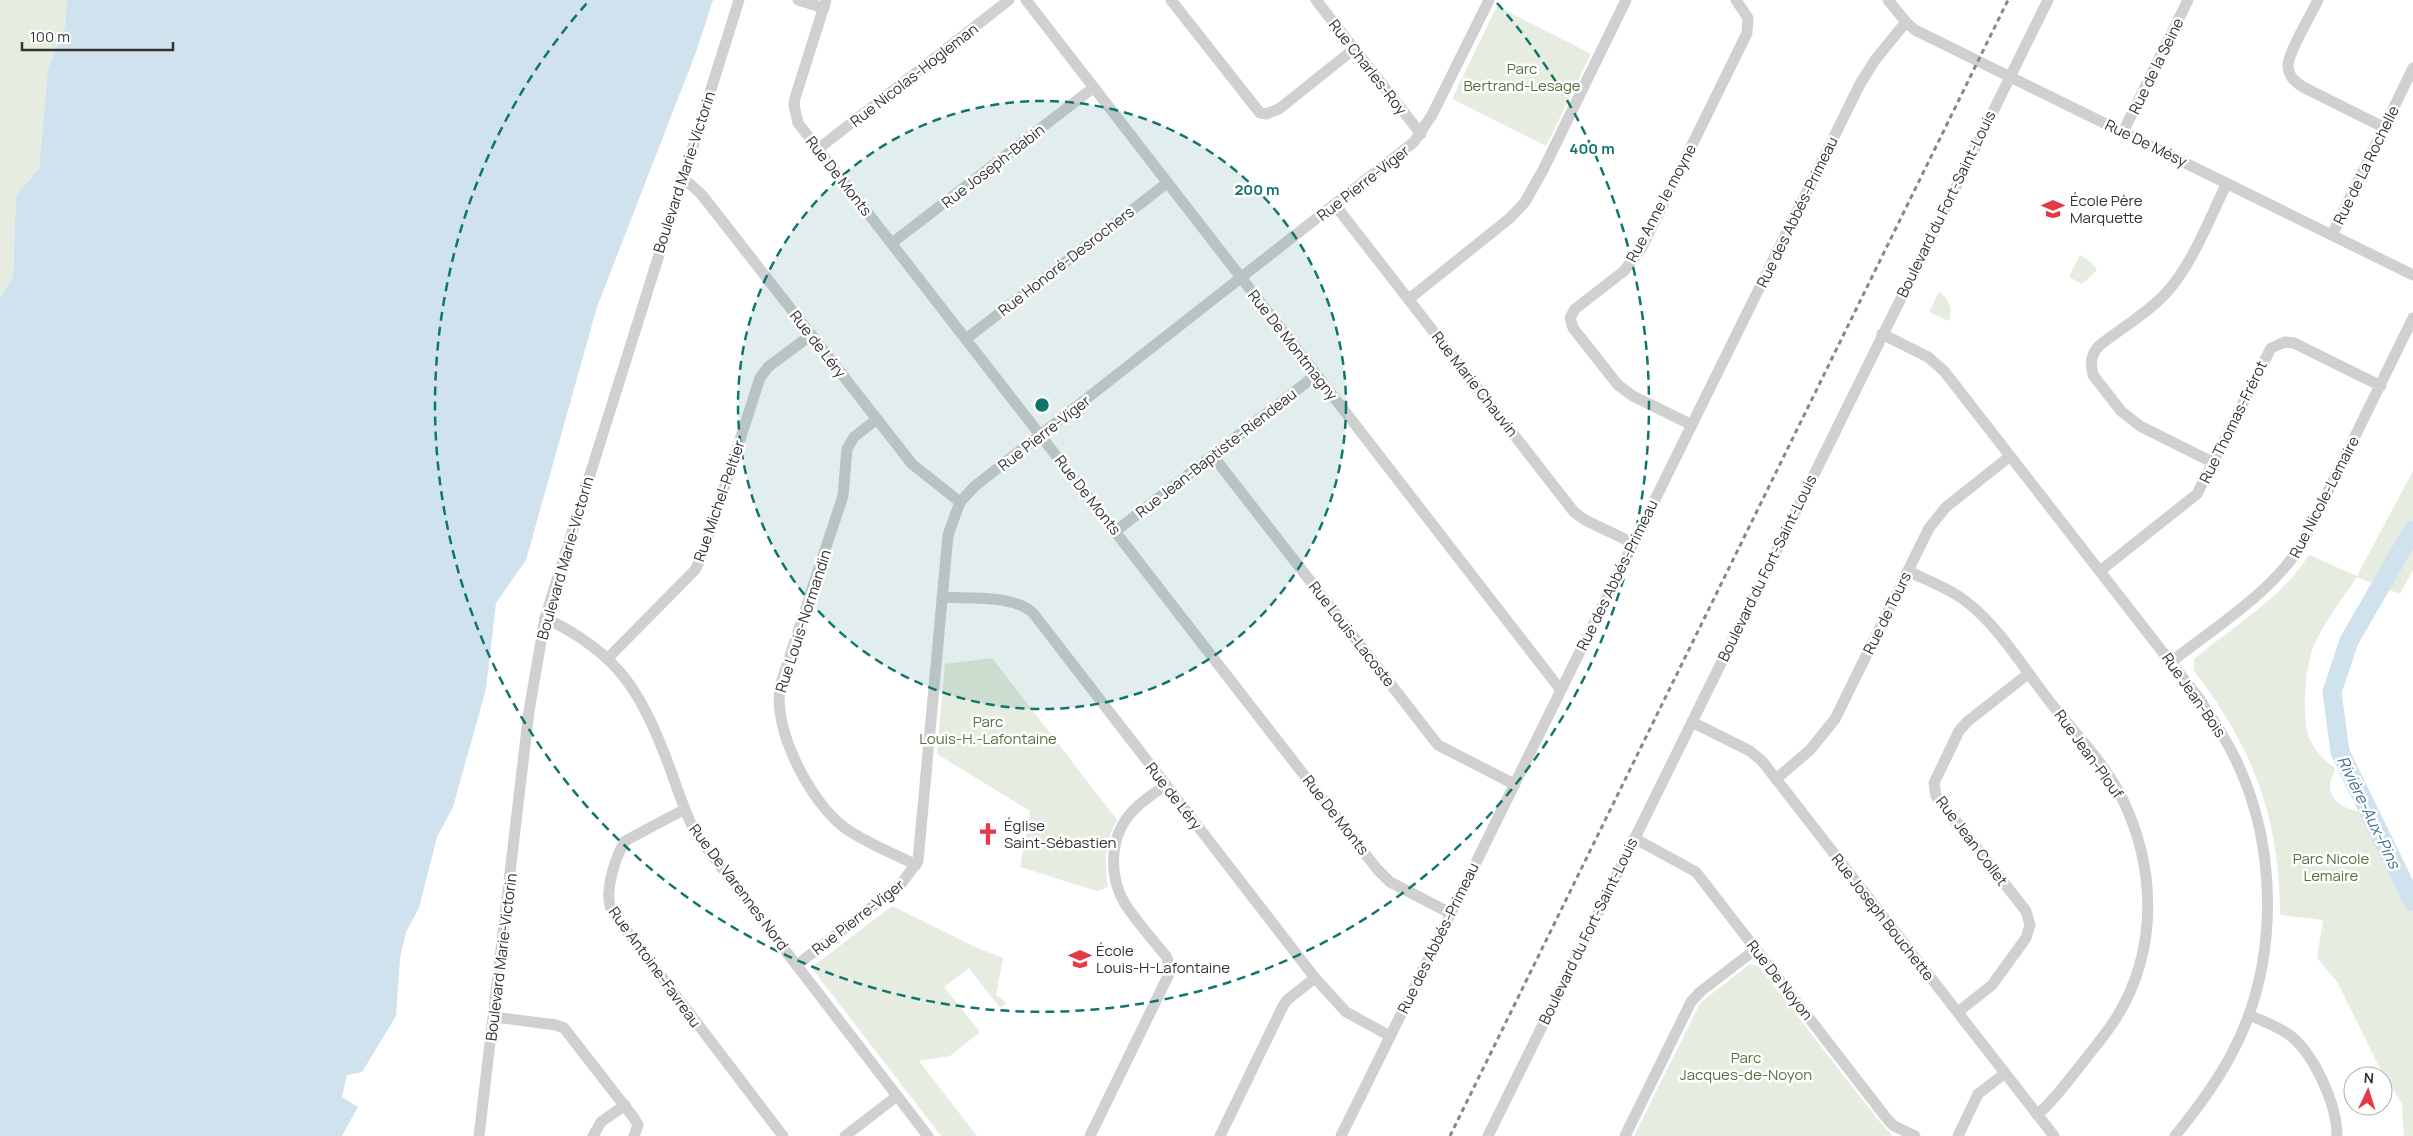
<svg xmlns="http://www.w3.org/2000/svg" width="2413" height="1136" font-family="Manrope,sans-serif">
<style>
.green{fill:#e6ecdf}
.water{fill:#cfe2ee}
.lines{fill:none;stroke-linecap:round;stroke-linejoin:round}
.river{stroke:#cfe2ee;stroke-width:19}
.minor{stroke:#d0d0d0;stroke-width:11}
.rail{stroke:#888;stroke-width:3;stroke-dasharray:5 4;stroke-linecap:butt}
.ring{fill:none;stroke:#0f766e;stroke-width:2.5;stroke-dasharray:9 6}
.labels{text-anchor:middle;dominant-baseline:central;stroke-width:5;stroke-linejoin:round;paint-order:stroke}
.street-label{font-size:15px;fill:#333;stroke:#fff}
.park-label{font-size:15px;fill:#56703f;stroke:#fff}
.poi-label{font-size:15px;fill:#333;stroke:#fff;text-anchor:start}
.water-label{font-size:16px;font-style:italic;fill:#3f7597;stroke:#fff}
.centre{fill:#0f766e;stroke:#fff;stroke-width:2.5}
.ring-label{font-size:15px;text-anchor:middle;font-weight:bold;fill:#0f766e;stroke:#fff;stroke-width:5;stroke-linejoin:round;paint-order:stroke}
</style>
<rect width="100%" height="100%" fill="#fff"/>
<g class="green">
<polygon points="0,0 67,0 65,27 48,68 39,169 16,195 13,276 0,298"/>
<polygon points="1497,6 1591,54 1546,146 1452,99"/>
<polygon points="2080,255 2090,261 2097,270 2082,284 2069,277"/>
<path d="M1939,292C1950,299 1953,309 1949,321L1929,312Z"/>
<path d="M2413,471V570L2400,594L2357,577C2342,599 2325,621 2314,645C2305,665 2301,721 2310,740C2316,752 2325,761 2335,768C2334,773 2331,779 2330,784C2329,802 2348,811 2363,812L2413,913V1136H2404L2402,1104L2377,1063L2338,983L2317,958L2323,920L2280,915C2280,819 2253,747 2194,671V659C2234,626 2281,599 2309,555L2357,576Z"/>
<path d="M992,658L1117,820C1105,842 1104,863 1108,887L1097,891L1020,867L1030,811L937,754L945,664Z"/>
<polygon points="892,906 973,946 1003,958 996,995 1007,1003 1000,1008 969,968 944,987 980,1032 950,1056 919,1061 977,1136 941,1136 814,971 816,964"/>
<polygon points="1750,964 1759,967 1880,1122 1891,1134 1891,1136 1634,1136 1700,1003"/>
</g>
<polygon class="water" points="67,0 713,0 696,52 597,307 526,560 496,603 486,689 453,807 437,837 419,908 406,932 400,958 396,1016 362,1072 347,1075 342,1097 358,1107 342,1136 0,1136 0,298 13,276 16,195 39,169 48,68 65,27"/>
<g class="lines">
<polyline class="river" points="2413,530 2349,641 2332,692 2340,752 2413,902"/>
<g class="minor">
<polyline points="798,0 824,8"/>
<polyline points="826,0 795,98 794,105 798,123 1377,869 1390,882 1450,913"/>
<polyline points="1026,0 1560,689"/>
<polyline points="1171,0 1260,113 1266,114 1279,109 1354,49"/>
<polyline points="1316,0 1421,134"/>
<polyline points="1888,0 1906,22 1915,30 2413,275"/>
<path d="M2318,0C2311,15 2289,51 2288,65C2288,76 2295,82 2303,87L2383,127"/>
<polyline points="2123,132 2188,0"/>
<polyline points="818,149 1009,0"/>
<polyline points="681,180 690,184 702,195 912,464 960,502"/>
<polyline points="1335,205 1574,512 1585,520 1633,543"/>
<polyline points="2332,235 2413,68"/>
<polyline points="892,243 1093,88"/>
<polyline points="1409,299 1510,218 1525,202 1543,170 1626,0"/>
<path d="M1882,334L1928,357L1944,371L2200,700C2213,719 2225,738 2235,758C2279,849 2279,966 2231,1055C2216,1084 2195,1111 2175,1136"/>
<polyline points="966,339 1167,183"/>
<path d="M877,419L854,437L847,449L843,496L781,683C770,726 810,802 845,828C866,843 893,853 916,865"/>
<polyline points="1692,425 1633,396 1618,385 1573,328 1570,318 1575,309 1624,271 1641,249 1747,33 1748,18 1736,0"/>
<polyline points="1213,456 1438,745 1514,784"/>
<path d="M2214,463L2140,426L2121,411L2093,375C2090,362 2091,354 2100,345C2122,328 2149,312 2167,292C2193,263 2210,217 2227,183"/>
<polyline points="1116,531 1316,375"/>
<path d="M1908,571C1928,581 1951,589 1968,603C1998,626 2026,671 2050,702C2073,731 2106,765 2122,798C2156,868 2158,948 2118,1015C2108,1032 2095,1046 2084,1061C2069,1079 2055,1100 2037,1115"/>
<polyline points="2100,571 2197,494 2271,348 2285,342 2294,343 2381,386"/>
<path d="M942,597C969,599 1012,594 1033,613L1315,978L1346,1012L1390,1036"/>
<path d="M545,618C621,654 642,694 671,771C679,793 686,817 698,837L928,1136"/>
<polyline points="608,658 695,570 702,556 760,378 768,367 811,335"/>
<path d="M2171,662C2215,627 2281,587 2306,536L2413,318"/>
<polyline points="1692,722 1750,751 1762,761 2054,1136"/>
<polyline points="1776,779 1810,750 1835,719 1929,528 1946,507 2009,457"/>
<path d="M685,809L625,841C615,858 602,896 613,913L783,1136"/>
<polyline points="1634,838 1696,872 1888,1120 1894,1126 1915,1136"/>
<polyline points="797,965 901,884 918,861 948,535 960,502 975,486 1414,142 1432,115 1489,0"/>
<polyline points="1958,1012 1992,985 2026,938 2030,925 2026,911 1936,796 1934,783 1959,731 1968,721 2028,674"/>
<path d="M2249,1015C2263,1021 2279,1027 2291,1036C2315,1056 2337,1105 2337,1136"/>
<polyline points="494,1017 556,1025 564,1028 634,1118 638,1125 634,1136"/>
<polyline points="479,1136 529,711 545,618 739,0"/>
<polyline points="593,1136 601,1122 625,1105"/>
<polyline points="845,1136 897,1096"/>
<path d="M1090,1136L1169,974L1168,961L1166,956C1152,939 1137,922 1125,904C1109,877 1109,839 1130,814C1140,802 1153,794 1166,785"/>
<polyline points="1220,1136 1283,1006 1287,1000 1315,978"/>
<polyline points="1341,1136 1860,84 1875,60 1906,22"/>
<polyline points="1488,1136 2048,0"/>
<polyline points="1625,1136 1691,1002 1700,992 1756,949"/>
<polyline points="1958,1136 1978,1094 2004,1074"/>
</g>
<polyline class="rail" points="1450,1136 2008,0"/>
</g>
<circle cx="1042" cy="405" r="304" fill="#0f766e" fill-opacity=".12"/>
<g class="ring">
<circle cx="1042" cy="405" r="304"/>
<path d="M1497 3A607 607 0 1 1 587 3"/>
</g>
<defs>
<symbol id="school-bare" viewBox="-9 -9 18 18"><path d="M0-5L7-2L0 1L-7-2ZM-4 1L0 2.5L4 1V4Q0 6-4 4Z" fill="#e63946" stroke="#fff" stroke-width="2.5" paint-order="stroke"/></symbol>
<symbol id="church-bare" viewBox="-9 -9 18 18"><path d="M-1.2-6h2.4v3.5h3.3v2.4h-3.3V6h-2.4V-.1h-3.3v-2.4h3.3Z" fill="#e63946" stroke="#fff" stroke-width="2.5" paint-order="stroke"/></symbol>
</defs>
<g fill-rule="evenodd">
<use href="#school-bare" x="2037" y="193" width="32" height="32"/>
<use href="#church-bare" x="972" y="818" width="32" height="32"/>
<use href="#school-bare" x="1064" y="943" width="32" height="32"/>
</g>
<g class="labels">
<g class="street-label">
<text transform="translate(2156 66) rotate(-64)">Rue de la Seine</text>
<text transform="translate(1368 67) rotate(52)">Rue Charles-Roy</text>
<text transform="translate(914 75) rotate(-38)">Rue Nicolas-Hogleman</text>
<text transform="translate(2146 143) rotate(26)">Rue De Mésy</text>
<text transform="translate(2366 165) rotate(-64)">Rue de La Rochelle</text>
<text transform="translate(993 166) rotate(-38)">Rue Joseph-Babin</text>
<text transform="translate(684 172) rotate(-72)">Boulevard Marie-Victorin</text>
<text transform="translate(839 176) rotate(52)">Rue De Monts</text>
<text transform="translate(1363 183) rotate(-38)">Rue Pierre-Viger</text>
<text transform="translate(1661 203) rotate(-62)">Rue Anne le moyne</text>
<text transform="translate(1946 204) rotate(-64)">Boulevard du Fort-Saint-Louis</text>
<text transform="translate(1797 212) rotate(-64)">Rue des Abbés-Primeau</text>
<text transform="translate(1066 261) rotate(-38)">Rue Honoré-Desrochers</text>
<text transform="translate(818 344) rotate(52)">Rue de Léry</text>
<text transform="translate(1293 345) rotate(52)">Rue De Montmagny</text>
<text transform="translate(1475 384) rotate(52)">Rue Marie Chauvin</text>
<text transform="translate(2233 422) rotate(-64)">Rue Thomas-Frérot</text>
<text transform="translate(1044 433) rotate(-38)">Rue Pierre-Viger</text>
<text transform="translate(1216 453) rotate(-38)">Rue Jean-Baptiste-Riendeau</text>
<text transform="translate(1088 495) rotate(52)">Rue De Monts</text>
<text transform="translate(2324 497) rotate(-63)">Rue Nicole-Lemaire</text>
<text transform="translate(719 501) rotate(-71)">Rue Michel-Peltier</text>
<text transform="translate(565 558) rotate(-74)">Boulevard Marie-Victorin</text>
<text transform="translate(1767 568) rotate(-64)">Boulevard du Fort-Saint-Louis</text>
<text transform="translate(1617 575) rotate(-64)">Rue des Abbés-Primeau</text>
<text transform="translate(1887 613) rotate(-64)">Rue de Tours</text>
<text transform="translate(803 621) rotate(-72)">Rue Louis-Normandin</text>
<text transform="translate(1352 634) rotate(52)">Rue Louis-Lacoste</text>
<text transform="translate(2194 695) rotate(55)">Rue Jean-Bois</text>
<text transform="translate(2089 754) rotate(54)">Rue Jean-Plouf</text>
<text transform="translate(1174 796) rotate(52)">Rue de Léry</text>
<text transform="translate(1336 815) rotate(52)">Rue De Monts</text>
<text transform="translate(1972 841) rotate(53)">Rue Jean Collet</text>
<text transform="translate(739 887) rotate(53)">Rue De Varennes Nord</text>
<text transform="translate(858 917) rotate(-38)">Rue Pierre-Viger</text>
<text transform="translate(1883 917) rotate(52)">Rue Joseph Bouchette</text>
<text transform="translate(1588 931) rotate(-64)">Boulevard du Fort-Saint-Louis</text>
<text transform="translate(1438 938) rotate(-64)">Rue des Abbés-Primeau</text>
<text transform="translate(501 957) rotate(-83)">Boulevard Marie-Victorin</text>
<text transform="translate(655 967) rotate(54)">Rue Antoine-Favreau</text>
<text transform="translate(1780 980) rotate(52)">Rue De Noyon</text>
</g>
<g class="park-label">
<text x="1522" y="68">Parc<tspan x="1522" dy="17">Bertrand-Lesage</tspan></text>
<text x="988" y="721">Parc<tspan x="988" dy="17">Louis-H.-Lafontaine</tspan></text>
<text x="2331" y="858">Parc Nicole<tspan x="2331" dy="17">Lemaire</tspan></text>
<text x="1746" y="1057">Parc<tspan x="1746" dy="17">Jacques-de-Noyon</tspan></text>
</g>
<g class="poi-label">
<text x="2070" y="200">École Père<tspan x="2070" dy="17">Marquette</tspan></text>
<text x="1004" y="825">Église<tspan x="1004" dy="17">Saint-Sébastien</tspan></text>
<text x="1096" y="950">École<tspan x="1096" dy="17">Louis-H-Lafontaine</tspan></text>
</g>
<g class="water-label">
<text transform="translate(2369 812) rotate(64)">Rivière-Aux-Pins</text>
</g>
</g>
<circle cx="1042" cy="405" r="8" class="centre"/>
<g class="ring-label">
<text x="1592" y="154">400 m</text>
<text x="1257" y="195">200 m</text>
</g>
<g transform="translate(2368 1091) rotate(4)"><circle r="24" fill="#ffffff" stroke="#adadad"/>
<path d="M0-4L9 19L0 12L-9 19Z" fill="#e63946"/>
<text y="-8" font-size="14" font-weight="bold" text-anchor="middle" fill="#333333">N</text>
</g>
<path d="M22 42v8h151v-8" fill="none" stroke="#333333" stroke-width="2.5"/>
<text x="30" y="42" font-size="15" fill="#333333" stroke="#ffffff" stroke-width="4" paint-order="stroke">100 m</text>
</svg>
